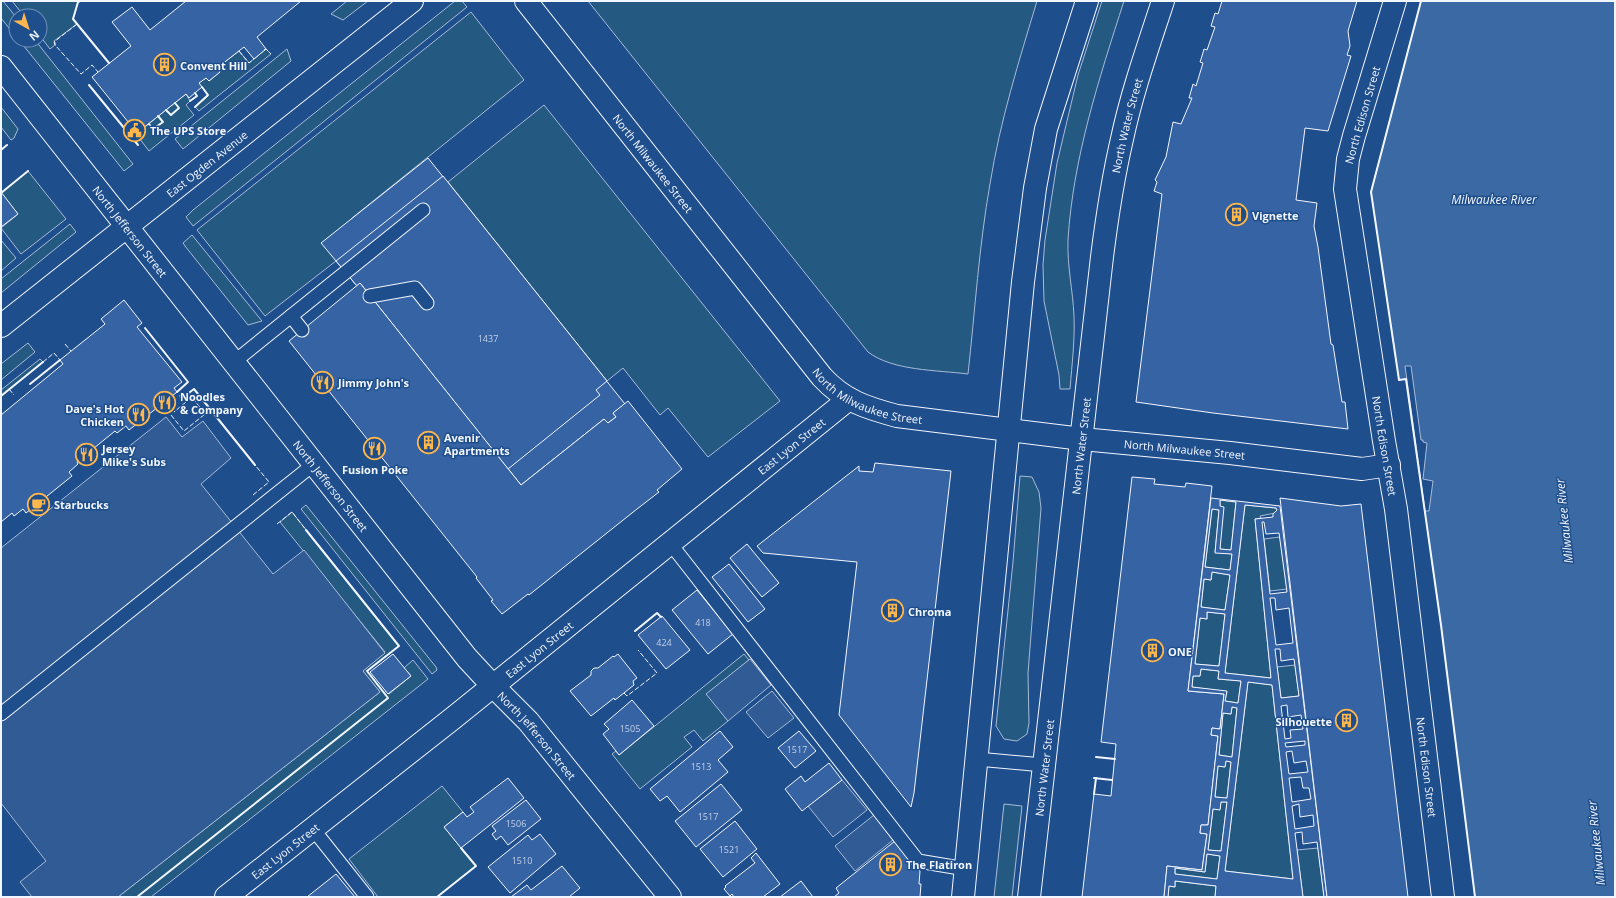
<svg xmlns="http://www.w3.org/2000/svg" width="1616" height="898" font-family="'Open Sans',sans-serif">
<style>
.green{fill:#245a82;stroke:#a8bbd7}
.parking{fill:#305b95;stroke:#a8bbd7}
.water{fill:#3b69a3;stroke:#a8bbd7}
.pier{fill:#1f4e8c;stroke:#a8bbd7}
.building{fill:#3563a3;stroke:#f2f6ff;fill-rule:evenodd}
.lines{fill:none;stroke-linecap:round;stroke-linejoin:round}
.service-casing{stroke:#f2f6ff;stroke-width:15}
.minor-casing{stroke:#f2f6ff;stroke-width:24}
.tertiary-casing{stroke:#f2f6ff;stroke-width:24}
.secondary-casing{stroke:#f2f6ff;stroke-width:24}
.service{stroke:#1f4e8c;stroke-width:13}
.minor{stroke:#1f4e8c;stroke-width:22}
.tertiary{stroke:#1f4e8c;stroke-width:22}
.secondary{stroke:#1f4e8c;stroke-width:22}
.fence{stroke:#f2f6ff;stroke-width:1;stroke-dasharray:5 2;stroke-linecap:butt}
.wall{stroke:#f2f6ff;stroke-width:2}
.labels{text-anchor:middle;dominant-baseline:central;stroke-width:3;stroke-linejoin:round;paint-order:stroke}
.number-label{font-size:9px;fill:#c3d1e8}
.poi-label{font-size:11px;font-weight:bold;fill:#f2f6ff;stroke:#1f4e8c;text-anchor:start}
.street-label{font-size:11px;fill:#f2f6ff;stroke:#1f4e8c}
.water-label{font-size:12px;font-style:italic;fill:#f2f6ff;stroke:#1f4e8c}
</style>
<rect width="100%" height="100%" fill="#1f4e8c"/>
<g class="green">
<polygon points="1,1 3,1 16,17 16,37 1,18"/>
<polygon points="12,1 80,1 78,3 73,19 77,24 54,41 56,44 50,49 40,36 40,16 24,16"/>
<polygon points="347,1 368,1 343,20 331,14"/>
<polygon points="455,1 462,1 467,7 193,226 186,217 193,210"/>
<path d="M588,1H1037C1019,61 1000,121 990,184C979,246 975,311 968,374C937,370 893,371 868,352Z"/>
<path d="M1102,1H1124C1099,79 1073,158 1068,240C1067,266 1073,291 1074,316C1075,340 1072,364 1070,389H1060L1059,375L1044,301L1043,265L1045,240L1057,163L1078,75Z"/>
<polygon points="471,12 524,80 352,218 336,261 265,316 197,230"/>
<polygon points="19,40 35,40 133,164 124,171"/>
<polygon points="266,49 271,54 199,111 195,107 208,96 199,83 206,78 209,81 220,72 217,68 239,51 249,63"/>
<polygon points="287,49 291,61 183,149 175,139"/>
<polygon points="186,94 190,101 186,105 194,115 149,151 136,134"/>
<polygon points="544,105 780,401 708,457 668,408 660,415 623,368 607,381 448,182"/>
<polygon points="1,107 18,129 14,138 11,140 1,127"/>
<polygon points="28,171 66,219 21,254 1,228 18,214 1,193"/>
<polygon points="70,224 76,232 1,293 1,279"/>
<polygon points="192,235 262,321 248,325 185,246 183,243"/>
<polygon points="1,240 16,258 1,271"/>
<polygon points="28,343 35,352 1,380 1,364"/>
<polygon points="40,359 43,362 1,396 1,390"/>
<polygon points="1020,476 1032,477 1039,492 1041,508 1028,673 1029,723 1027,734 1017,741 1004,739 996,726 1013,562"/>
<polygon points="1220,500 1236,502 1231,550 1220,549"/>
<polygon points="306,505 436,667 437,670 432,674 301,509"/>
<polygon points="1245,505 1276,508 1277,510 1275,513 1260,516 1261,518 1255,519 1271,678 1225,673"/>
<polygon points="1212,509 1219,510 1215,552 1232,554 1230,570 1205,567"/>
<polygon points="292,512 399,646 367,671 384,693 386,691 389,694 411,676 404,668 413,660 428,679 151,897 118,897 380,692 363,671 385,652 280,522"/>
<polygon points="1280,537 1287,589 1270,591 1264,539"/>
<polygon points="1212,572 1230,575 1225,610 1201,607 1204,579 1211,580"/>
<polygon points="1207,612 1225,614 1219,666 1195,664 1200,618 1207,619"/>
<polygon points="744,654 749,660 707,694 728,721 703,741 694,730 684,737 692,747 640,789 612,754 616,751 619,755"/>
<polygon points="1295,665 1299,696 1281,698 1277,667"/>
<polygon points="1201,669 1219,671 1218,679 1241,681 1238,703 1225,701 1227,692 1192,687 1193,676 1200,676"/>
<polygon points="1248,682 1272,685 1293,879 1225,871"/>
<polygon points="1232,707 1237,708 1232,757 1219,755 1223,713 1231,714"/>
<polygon points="1226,761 1231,762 1227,798 1215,797 1218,766 1225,767"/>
<polygon points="442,786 463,812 444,827 476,866 437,897 378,897 349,859"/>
<polygon points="1221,802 1227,802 1221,851 1208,850 1213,809 1220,809"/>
<polygon points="1004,804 1022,806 1012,897 994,897"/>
<polygon points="1318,848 1324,897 1303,897 1297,850"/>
<polygon points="1207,854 1220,856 1217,879 1175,874 1175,868 1205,872"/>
<polygon points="1175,881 1216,886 1215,897 1168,897 1169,886 1175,887"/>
</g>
<g class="parking">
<polygon points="166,417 182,437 203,421 231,458 201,484 273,574 304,550 385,653 363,671 380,692 118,897 32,897 20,882 46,861 1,803 1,548"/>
<polygon points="750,659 771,685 728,721 706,694"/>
<polygon points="772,691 794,718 768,738 746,712"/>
<polygon points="842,780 867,810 833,837 808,806"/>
<polygon points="874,815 893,840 855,871 835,846"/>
</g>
<polygon class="water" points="1421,1 1615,1 1615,897 1475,897 1441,625 1406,379 1399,380 1371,192"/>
<polygon class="pier" points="1405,366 1411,366 1421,440 1423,440 1423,442 1427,443 1423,479 1433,481 1429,511 1425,511"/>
<g class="building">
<polygon points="186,1 301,1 257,37 266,49 254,59 244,47 217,68 220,72 209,81 206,78 199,83 202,87 189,98 186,94 137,133 92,77 131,46 112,22 132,7 150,30"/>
<polygon points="1222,1 1357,1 1348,31 1350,46 1347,55 1351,56 1328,131 1305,128 1296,200 1317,203 1314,226 1318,247 1331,344 1333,345 1342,402 1345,402 1348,429 1213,413 1136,402 1162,194 1154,191 1157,182 1155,180 1166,157 1173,122 1181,124 1192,98 1189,98 1193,84 1196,86 1203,63 1200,62 1202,56 1204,49 1207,50 1215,27 1211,26 1215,13 1218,14"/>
<polygon points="428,158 625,404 613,413 616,417 608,423 604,419 521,485 360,283 357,286 321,243"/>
<polygon points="443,176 607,381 596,390 600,395 508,469 360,283 357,286 336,261"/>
<polygon points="1,192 18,214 1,227"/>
<polygon points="360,283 521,485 604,419 608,423 616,417 613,413 628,401 682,469 657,490 659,492 637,509 529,595 528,594 502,614 491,601 493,600 476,578 477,577 289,341"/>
<polygon points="124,300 142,323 137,327 182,382 174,388 177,392 129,430 126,426 117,433 115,431 77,462 78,464 69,472 72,476 26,513 23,509 14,516 12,513 1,522 1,415 63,364 60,360 105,324 101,319"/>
<polygon points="875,463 951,471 914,793 911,807 839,715 857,562 763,553 757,546 859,466 859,471 873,472"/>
<polygon points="1132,477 1155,479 1154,484 1185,487 1186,483 1212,486 1188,691 1224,694 1220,729 1212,728 1211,735 1218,736 1208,825 1201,825 1200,833 1207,834 1202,870 1167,866 1164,897 1082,897 1094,794 1111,796 1116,744 1101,742"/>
<path d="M1211,498L1280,506L1327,897H1324L1317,842L1303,844L1302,832L1295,833L1303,897H1215L1216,886L1175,881V887L1169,886L1168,897H1164L1167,866L1202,870L1207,834L1200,833L1201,825H1208L1218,736L1211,735L1212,728L1220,729L1224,694L1188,691ZM1220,500L1236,502L1231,550L1220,549L1224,507L1220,506ZM1245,505L1276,508L1277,510L1273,514V517L1255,519L1271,678L1225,673ZM1212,509L1219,510L1215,553L1232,554L1230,570L1205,567ZM1262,522H1264L1266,534L1279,533L1287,592L1270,594ZM1212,572L1230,575L1225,610L1201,607L1204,579L1211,580ZM1270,598H1275L1276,610L1289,608L1293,643L1276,645ZM1207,612L1225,614L1219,666L1195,664L1200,618L1207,619ZM1275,649H1280L1281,661L1294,659L1299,696L1281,698ZM1201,669L1219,671L1218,679L1241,681L1238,703L1225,701L1227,691L1192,687L1193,676H1200ZM1248,682L1272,685L1293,879L1225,871ZM1287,705L1288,717L1301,715L1303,729L1290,730L1291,738L1285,739L1281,706ZM1232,707L1237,708L1232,757L1219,755L1223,713L1231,714ZM1305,741V745L1286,747L1285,743ZM1292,751L1294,763L1306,761L1308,772L1289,774L1286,752ZM1226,761L1231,762L1227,798L1215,797L1218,766L1225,767ZM1301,777L1303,788H1309L1311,799L1292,802L1289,778ZM1221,802H1227L1221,851L1208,850L1213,809L1220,810ZM1299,804L1300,817L1313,815L1314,826L1295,829L1292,806ZM1207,854L1220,856L1217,879L1175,874V868L1205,872Z"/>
<polygon points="1280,498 1341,506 1361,504 1408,897 1327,897"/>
<polygon points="747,544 779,583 762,597 730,558"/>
<polygon points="729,564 765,609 748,622 712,577"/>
<polygon points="697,590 733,634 708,654 672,610"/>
<polygon points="662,616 690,650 666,669 638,635"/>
<polygon points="393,654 411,676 388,694 370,672"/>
<polygon points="618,654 637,678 633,681 634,685 615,700 614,698 591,716 570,691 591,675 591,671 594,668 598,668 613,656 614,657"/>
<polygon points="632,700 654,726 619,755 603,734 609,729 604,724"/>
<polygon points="720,731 733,747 718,760 728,772 680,812 667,796 660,801 650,789"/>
<polygon points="799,731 816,751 795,768 778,748"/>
<polygon points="829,763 842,780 802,811 785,789 801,776 805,782"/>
<polygon points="508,778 524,798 461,848 444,827 463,812 467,817 474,812 470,807"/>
<polygon points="721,784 742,810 696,847 675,821"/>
<polygon points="526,800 541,819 508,845 501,836 496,840 492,834 496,831 492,826"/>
<polygon points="735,821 757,849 723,877 700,849"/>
<polygon points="540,834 556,854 510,893 488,867 528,835 532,840"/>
<polygon points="895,841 920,871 919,884 921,884 920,897 834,897 839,893 836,888"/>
<polygon points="756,853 780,884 763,897 734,897 732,894 730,896 724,889 726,887 725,886 755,863 751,858"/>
<polygon points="562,866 580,888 569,897 511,897 527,885 531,890"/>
<polygon points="336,874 355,897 307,897"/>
<polygon points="801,881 813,897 780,897"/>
</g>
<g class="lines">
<defs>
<g id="service">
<polyline points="370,296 415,288 427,303"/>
<polyline points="291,316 302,330"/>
<polyline points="234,362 423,210"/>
<polyline points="670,543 918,861 966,869"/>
<polyline points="1,714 314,464"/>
<polyline points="977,759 1043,765"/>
<polyline points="313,829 367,897"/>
</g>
<g id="minor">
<path id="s1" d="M1395,1L1354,136L1348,159L1345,189L1384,441L1396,509L1443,897"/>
<path id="s2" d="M1,67L467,658L492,685L528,721L670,897"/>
<path id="s3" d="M1082,439L1230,453L1362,469L1389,465"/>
<path id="s4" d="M226,897L452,719L849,399"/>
</g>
<g id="tertiary">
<path id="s5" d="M526,1L822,377C844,401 867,408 897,416L1082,439"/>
<path id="s6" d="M1,326L412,1"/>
</g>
<g id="secondary">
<polyline points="963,897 1023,282 1035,188 1046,129 1087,1"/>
<path id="s7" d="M1029,897L1102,257C1107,217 1113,178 1122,139C1132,92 1148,47 1163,1"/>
</g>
</defs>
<use href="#service" class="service-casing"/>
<use href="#minor" class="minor-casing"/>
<use href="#tertiary" class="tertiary-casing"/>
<use href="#secondary" class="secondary-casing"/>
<use href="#service" class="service"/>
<use href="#minor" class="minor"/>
<use href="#tertiary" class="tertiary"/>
<use href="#secondary" class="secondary"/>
<g class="fence">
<polyline points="77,24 54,42 55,45 81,74 92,65 98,72"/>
<polyline points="264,50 266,49 271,54"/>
<polyline points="239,51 249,63 255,58"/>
<polyline points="65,344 71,351"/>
<polyline points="43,362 54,353 60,360"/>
<polyline points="9,389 14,395"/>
<polyline points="171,415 184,431 205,414 192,397 174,412"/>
<polyline points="253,495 269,482 255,465"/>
<polyline points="277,524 292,512 306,530"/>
<polyline points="624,693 627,696 657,673 638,650"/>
</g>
<g class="wall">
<polyline points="80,1 78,2 73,19 109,63"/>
<polyline points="1421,1 1371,192 1399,380 1406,379 1441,625 1475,897"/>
<polyline points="89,85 138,145"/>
<polyline points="190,101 197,96 195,93"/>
<polyline points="195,107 208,95 202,87"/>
<polyline points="166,110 171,115 179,108 175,103"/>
<polyline points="149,124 153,129 163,122 158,116"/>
<polyline points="1,150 7,145"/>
<polyline points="1,193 28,171"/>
<polyline points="145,328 188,382 177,392"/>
<polyline points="30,384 60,360"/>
<polyline points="1,396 43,362"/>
<polyline points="180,396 182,398 194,389 255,465"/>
<polyline points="635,631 657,613 661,617"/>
<polyline points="1096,757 1115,759"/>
<polyline points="1094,778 1112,780"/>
<polyline points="1094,794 1096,778"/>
<polyline points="137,897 388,698 367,671 399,646 306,530"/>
<polyline points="437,897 476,866 461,848"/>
</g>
</g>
<defs>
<symbol id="building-ring" viewBox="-11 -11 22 22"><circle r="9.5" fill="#1f4e8c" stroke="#ffb74d" stroke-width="1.5"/><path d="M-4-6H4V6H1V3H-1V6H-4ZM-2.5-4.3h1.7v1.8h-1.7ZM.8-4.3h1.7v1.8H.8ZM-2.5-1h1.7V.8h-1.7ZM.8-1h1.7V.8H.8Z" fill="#ffb74d"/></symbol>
<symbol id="civic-ring" viewBox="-11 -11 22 22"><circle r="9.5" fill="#1f4e8c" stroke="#ffb74d" stroke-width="1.5"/><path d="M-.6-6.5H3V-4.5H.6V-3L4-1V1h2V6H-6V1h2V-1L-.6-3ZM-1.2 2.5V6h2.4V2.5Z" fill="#ffb74d"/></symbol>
<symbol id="restaurant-ring" viewBox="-11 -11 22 22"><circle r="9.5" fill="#1f4e8c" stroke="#ffb74d" stroke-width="1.5"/><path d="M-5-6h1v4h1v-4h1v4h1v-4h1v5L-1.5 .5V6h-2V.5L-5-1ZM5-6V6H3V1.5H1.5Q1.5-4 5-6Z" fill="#ffb74d"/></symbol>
<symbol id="cafe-ring" viewBox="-11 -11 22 22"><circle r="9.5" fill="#1f4e8c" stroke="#ffb74d" stroke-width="1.5"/><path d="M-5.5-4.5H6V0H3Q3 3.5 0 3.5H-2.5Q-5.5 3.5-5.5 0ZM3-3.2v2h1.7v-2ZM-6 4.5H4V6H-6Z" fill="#ffb74d"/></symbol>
</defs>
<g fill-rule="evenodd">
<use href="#building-ring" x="152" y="52" width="25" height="25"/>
<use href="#civic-ring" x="122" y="118" width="25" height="25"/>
<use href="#building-ring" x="1224" y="202" width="25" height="25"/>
<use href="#restaurant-ring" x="310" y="370" width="25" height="25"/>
<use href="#restaurant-ring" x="152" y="390" width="25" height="25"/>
<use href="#restaurant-ring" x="126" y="402" width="25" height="25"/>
<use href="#building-ring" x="416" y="430" width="25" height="25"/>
<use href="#restaurant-ring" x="362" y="436" width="25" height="25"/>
<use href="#restaurant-ring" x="74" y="442" width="25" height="25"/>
<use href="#cafe-ring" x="26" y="492" width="25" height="25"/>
<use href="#building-ring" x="880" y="598" width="25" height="25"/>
<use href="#building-ring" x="1140" y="638" width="25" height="25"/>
<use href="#building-ring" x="1334" y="708" width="25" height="25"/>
<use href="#building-ring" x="878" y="852" width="25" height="25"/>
</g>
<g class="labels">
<g class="number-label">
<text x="488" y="338">1437</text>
<text x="703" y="622">418</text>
<text x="664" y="642">424</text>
<text x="630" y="728">1505</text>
<text x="797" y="749">1517</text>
<text x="701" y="766">1513</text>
<text x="708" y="816">1517</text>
<text x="516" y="823">1506</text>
<text x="729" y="849">1521</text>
<text x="522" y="860">1510</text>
</g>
<g class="poi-label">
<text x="180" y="65">Convent Hill</text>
<text x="150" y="130">The UPS Store</text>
<text x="1252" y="215">Vignette</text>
<text x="338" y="382">Jimmy John's</text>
<text x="180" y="396">Noodles<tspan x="180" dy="13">&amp; Company</tspan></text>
<text x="124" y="408" text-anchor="end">Dave's Hot<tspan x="124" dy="13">Chicken</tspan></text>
<text x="444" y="437">Avenir<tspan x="444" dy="13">Apartments</tspan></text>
<text x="102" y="448">Jersey<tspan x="102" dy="13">Mike's Subs</tspan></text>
<text x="375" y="469" text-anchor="middle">Fusion Poke</text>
<text x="54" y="504">Starbucks</text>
<text x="908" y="611">Chroma</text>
<text x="1168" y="651">ONE</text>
<text x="1332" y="721" text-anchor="end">Silhouette</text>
<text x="906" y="864">The Flatiron</text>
</g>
<g class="street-label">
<text transform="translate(1362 115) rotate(-74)">North Edison Street</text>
<text stroke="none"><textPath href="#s7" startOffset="778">North Water Street</textPath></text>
<text stroke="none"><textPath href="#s5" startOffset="206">North Milwaukee Street</textPath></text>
<text stroke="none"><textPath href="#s6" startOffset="262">East Ogden Avenue</textPath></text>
<text stroke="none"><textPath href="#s2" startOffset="209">North Jefferson Street</textPath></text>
<text stroke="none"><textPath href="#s5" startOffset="529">North Milwaukee Street</textPath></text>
<text stroke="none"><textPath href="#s4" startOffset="723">East Lyon Street</textPath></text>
<text stroke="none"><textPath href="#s7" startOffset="454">North Water Street</textPath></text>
<text stroke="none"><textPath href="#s1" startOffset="455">North Edison Street</textPath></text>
<text stroke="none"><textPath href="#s3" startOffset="103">North Milwaukee Street</textPath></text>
<text stroke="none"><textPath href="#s2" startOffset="533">North Jefferson Street</textPath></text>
<text stroke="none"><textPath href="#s4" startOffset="399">East Lyon Street</textPath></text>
<text stroke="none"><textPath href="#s2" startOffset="857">North Jefferson Street</textPath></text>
<text stroke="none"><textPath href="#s1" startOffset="779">North Edison Street</textPath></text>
<text stroke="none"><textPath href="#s7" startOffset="130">North Water Street</textPath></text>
<text stroke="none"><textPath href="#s4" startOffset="75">East Lyon Street</textPath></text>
</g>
<g class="water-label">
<text x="1494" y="199">Milwaukee River</text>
<text transform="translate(1564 521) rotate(-96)">Milwaukee River</text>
<text transform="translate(1596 843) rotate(-96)">Milwaukee River</text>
</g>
</g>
<rect width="1616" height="898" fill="none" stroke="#f2f6ff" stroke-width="4"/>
<g transform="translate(28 28) rotate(141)"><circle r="19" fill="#1f4e8c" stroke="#7391ba"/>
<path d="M0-3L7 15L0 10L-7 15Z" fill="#ffb74d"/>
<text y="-6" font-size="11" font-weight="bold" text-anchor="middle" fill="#f2f6ff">N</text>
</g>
</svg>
